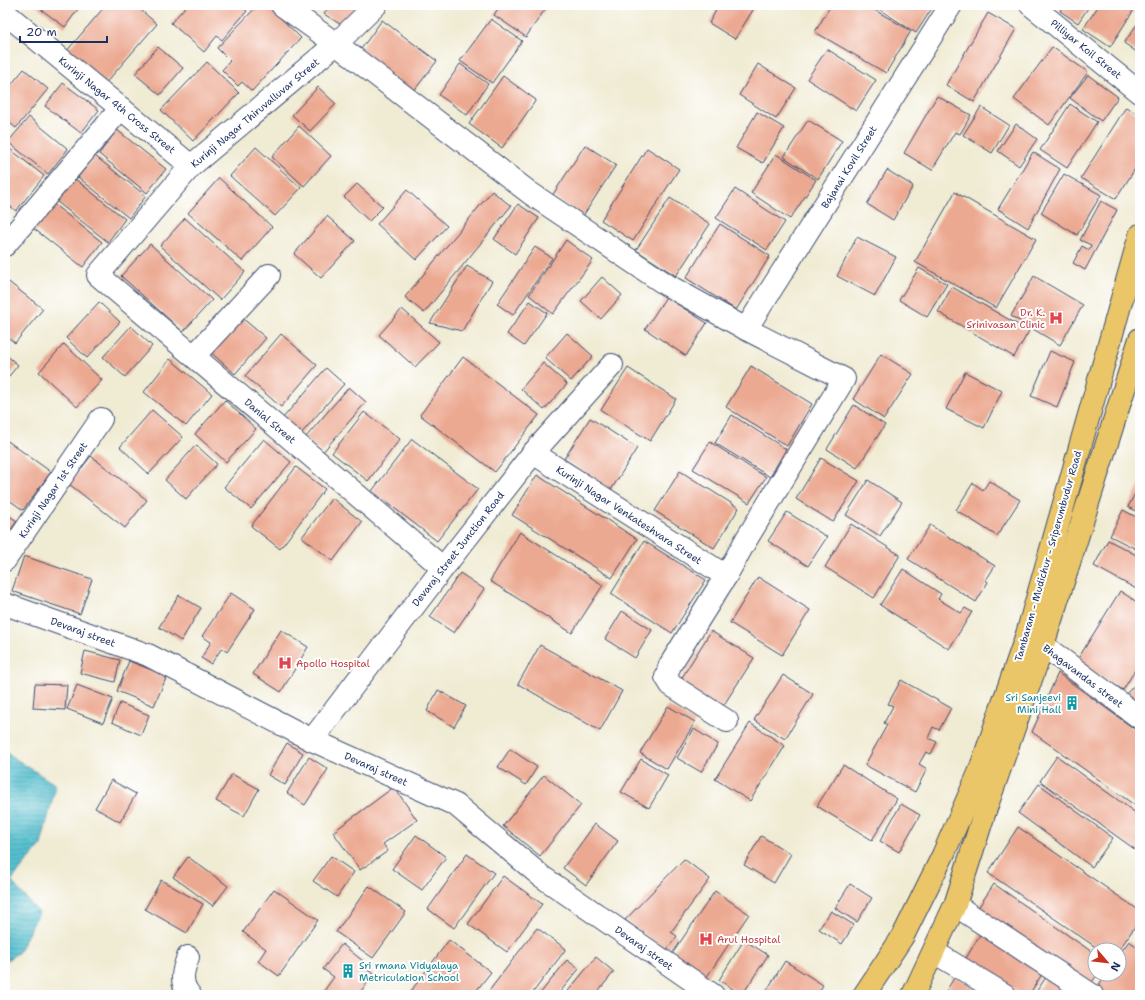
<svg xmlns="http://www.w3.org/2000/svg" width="1145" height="1000" font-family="'Shantell Sans',sans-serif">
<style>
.water{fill:url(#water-rules);stroke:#387896}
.building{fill:#eca991}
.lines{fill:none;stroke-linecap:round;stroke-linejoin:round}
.minor-casing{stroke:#3b4b70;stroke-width:24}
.major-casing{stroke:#3b4b70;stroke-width:24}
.minor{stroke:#fff;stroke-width:22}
.major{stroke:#eac669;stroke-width:22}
.labels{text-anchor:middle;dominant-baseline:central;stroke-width:4;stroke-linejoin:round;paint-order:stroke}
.street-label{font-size:10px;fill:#1b2f5e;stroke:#fff}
.health-label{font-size:10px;fill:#be3a42;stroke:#fff;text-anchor:start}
.culture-label{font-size:10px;fill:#0d838f;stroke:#fff;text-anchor:end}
</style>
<defs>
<pattern id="water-rules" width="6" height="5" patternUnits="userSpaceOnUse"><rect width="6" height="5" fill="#54c0cf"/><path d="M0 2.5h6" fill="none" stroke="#459cab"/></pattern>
</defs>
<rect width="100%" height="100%" fill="#fff"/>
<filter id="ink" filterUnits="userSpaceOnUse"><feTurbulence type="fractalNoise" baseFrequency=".025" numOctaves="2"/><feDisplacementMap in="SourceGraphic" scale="8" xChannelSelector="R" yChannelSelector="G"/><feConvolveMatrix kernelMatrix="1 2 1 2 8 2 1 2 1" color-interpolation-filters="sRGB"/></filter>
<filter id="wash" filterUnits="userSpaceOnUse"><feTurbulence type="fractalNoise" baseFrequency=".012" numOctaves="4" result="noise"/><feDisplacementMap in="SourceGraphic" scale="16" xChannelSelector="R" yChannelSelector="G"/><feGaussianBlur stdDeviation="0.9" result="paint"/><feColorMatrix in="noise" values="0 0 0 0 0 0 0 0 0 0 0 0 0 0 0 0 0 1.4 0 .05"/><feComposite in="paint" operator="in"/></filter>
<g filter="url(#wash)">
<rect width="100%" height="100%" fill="#f0ebd3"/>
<polygon class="water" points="5,752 56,785 41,845 11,881 39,913 18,953 5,961"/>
<g id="blocks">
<g class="building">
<polygon points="35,5 81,5 65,27"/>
<polygon points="106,5 135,5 157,24 104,85 65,53"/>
<polygon points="187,5 243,5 242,7 247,11 222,40 217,36 204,52 171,23"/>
<polygon points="258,5 267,5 301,38 252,91 242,82 238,86 222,70 230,61 217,48"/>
<polygon points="330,5 361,5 346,28 324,14"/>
<polygon points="500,5 548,5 526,37 494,15"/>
<polygon points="719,5 756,5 735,39 709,23"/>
<polygon points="831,5 866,5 911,31 886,73 815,32"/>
<polygon points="879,5 934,5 916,33 877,8"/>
<polygon points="1063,5 1090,5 1078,23 1060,11"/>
<polygon points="1099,5 1130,5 1135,8 1110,47 1083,29"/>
<polygon points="988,13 1016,29 974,102 946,85"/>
<polygon points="491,19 522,41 492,83 460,61"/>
<polygon points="382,20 437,61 413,92 359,52"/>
<polygon points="1140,20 1140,50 1138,53 1124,43"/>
<polygon points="158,47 183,68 160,95 135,74"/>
<polygon points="1052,47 1088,72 1049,125 1014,99"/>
<polygon points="827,49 876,80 856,111 807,79"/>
<polygon points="207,62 239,93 193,141 161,110"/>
<polygon points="460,64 488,84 467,115 439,95"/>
<polygon points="758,64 796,88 776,119 739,95"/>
<polygon points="24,69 48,89 16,128 5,119 5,92"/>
<polygon points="1088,75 1118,97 1101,121 1070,98"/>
<polygon points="503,76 536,100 502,148 469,124"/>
<polygon points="63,83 99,110 81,133 45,106"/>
<polygon points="318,87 336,104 310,131 292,115"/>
<polygon points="937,96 971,115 960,134 955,132 932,170 904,153"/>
<polygon points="1070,104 1097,122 1067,168 1040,150"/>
<polygon points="981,107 1009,125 992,153 963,135"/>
<polygon points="1126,107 1140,116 1140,161 1116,199 1081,178"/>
<polygon points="757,112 784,128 763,163 736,148"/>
<polygon points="29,117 68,149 48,174 8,142"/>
<polygon points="808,120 842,141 818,179 784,157"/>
<polygon points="1016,124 1037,139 1019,166 998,151"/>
<polygon points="299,126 331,156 304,186 272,157"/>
<polygon points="117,130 166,169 147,193 99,154"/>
<polygon points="5,145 44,176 16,211 5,202"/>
<polygon points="585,145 616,165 583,216 552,196"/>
<polygon points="256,147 301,188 275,216 230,176"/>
<polygon points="647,148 679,169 633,241 601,220"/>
<polygon points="1033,152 1060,169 1028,228 998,209"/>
<polygon points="776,154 816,180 790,219 751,193"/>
<polygon points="95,156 146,196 129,218 78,177"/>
<polygon points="887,170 913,186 893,220 867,204"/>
<polygon points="1064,174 1101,195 1077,235 1041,213"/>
<polygon points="74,178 125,219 108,242 56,201"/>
<polygon points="219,178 272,227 242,261 188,213"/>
<polygon points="357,184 383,207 369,221 344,197"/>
<polygon points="735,189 785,222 767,250 716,218"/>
<polygon points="407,190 447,226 416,260 377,224"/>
<polygon points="492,191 511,206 424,313 405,297"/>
<polygon points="955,192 1036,239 996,308 915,262"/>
<polygon points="670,198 710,224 676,276 636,250"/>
<polygon points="1101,201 1117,210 1085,270 1073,263 1082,246 1089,250 1091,245 1080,240"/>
<polygon points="52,203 102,242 83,267 33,228"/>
<polygon points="518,204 539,218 515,254 494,239"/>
<polygon points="327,216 355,241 321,278 294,254"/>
<polygon points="185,218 245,272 220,300 160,246"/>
<polygon points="720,224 770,256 736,310 686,278"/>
<polygon points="857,237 896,257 875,296 837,276"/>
<polygon points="566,240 593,260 553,314 529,295"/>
<polygon points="150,244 212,300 183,332 121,276"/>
<polygon points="535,247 552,258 513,315 497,304"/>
<polygon points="467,266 492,281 462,331 430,323"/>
<polygon points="919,268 947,284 927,317 899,300"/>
<polygon points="1034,276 1083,305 1060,345 1011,316"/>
<polygon points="602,277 622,295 601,319 581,301"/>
<polygon points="5,279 43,309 15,343 5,335"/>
<polygon points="952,287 1029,331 1014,357 938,312"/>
<polygon points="666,297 707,323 686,356 645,329"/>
<polygon points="530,301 547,313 524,346 507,334"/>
<polygon points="99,302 120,322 87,358 66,338"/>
<polygon points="402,309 439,342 415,367 379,335"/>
<polygon points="241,317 266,338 235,374 208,350"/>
<polygon points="131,326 152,346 125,377 103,357"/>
<polygon points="567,333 593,356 571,381 545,358"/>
<polygon points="281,334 317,365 281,407 245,376"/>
<polygon points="64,344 102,380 77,407 39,372"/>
<polygon points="1050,351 1075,362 1057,407 1031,396"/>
<polygon points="5,354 18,365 5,381"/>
<polygon points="881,354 913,374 884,419 853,399"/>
<polygon points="463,357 539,415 495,472 420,415"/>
<polygon points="170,359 212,394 186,426 144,392"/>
<polygon points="543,363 567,384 544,410 521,389"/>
<polygon points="751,366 812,404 787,446 726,407"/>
<polygon points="326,368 344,384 300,435 282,419"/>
<polygon points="628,368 676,399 650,441 601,410"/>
<polygon points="965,372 1002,391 984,428 946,409"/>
<polygon points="349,387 366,402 322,453 305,438"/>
<polygon points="225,400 256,429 226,462 195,434"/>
<polygon points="854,405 885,425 857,468 827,449"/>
<polygon points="152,410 183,437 149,474 120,447"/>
<polygon points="364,412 400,439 368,481 332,453"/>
<polygon points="732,415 786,449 770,477 715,443"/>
<polygon points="590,418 637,448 611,490 564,459"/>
<polygon points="5,439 51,472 23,510 5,497"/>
<polygon points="264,439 291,462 251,509 224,487"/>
<polygon points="412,439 478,489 437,541 372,491"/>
<polygon points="710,442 766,477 749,503 693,469"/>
<polygon points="196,445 217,464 186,499 165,480"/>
<polygon points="91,456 147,500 125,528 69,484"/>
<polygon points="821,458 859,481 833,522 796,499"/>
<polygon points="296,467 325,489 280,549 251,526"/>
<polygon points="680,471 739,508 714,548 655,511"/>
<polygon points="537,475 637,539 612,578 512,515"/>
<polygon points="868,480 902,502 880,536 846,515"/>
<polygon points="989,481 1020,500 997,536 956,510 973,483 983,490"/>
<polygon points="1140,484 1140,513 1128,507"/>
<polygon points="332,498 362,522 333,561 302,537"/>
<polygon points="1123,510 1140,519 1140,551 1110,536"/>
<polygon points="787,512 827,537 808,566 768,541"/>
<polygon points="5,513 17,521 5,538"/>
<polygon points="851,524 900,555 874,598 825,567"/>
<polygon points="930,525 995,566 986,580 988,582 976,602 908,559"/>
<polygon points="520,532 603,585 572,633 490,581"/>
<polygon points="1108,540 1140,557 1140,591 1094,566"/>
<polygon points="644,541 706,580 672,633 611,594"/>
<polygon points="24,556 92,579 80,614 12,591"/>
<polygon points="903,569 941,594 938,599 961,613 965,608 972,612 949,649 880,605"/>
<polygon points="460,573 484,589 454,633 430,617"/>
<polygon points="758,577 810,610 782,655 730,623"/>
<polygon points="1120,591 1140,604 1140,642 1139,643 1140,644 1140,662 1123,690 1076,662"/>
<polygon points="231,593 255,609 227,652 222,648 211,664 201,658 211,642 202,636"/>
<polygon points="179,595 201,608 181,641 159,627"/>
<polygon points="622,611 652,630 635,658 605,639"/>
<polygon points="281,630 308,647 281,692 253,674"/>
<polygon points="711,631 754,658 718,714 676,687"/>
<polygon points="540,645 622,691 600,731 518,684"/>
<polygon points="85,651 120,660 115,682 80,673"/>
<polygon points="129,661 167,676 154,706 117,691"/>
<polygon points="1058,673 1140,733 1140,809 1032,732"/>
<polygon points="783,675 813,694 785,739 754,720"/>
<polygon points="1140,679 1140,703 1126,694"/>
<polygon points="901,680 951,708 939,730 933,727 928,738 937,742 931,754 926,752 919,764 927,769 915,792 865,765 887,725 884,723 893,706 888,704"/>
<polygon points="35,684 67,685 65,710 33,708"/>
<polygon points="77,685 113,699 103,723 67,709"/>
<polygon points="438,690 466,706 454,727 427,711"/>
<polygon points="120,703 149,715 141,735 112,722"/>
<polygon points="668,706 695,722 667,769 640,753"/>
<polygon points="750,723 785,746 750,801 715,779"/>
<polygon points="694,729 718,744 701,772 677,758"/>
<polygon points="287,743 303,753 285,785 268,775"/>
<polygon points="510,749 537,767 526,785 498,767"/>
<polygon points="1057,756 1140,816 1140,853 1040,781"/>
<polygon points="309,757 328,769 305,805 287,793"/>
<polygon points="641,759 668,775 649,808 621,792"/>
<polygon points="843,765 897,799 872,840 817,806"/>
<polygon points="232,774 259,789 244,816 216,801"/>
<polygon points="544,775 581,805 540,856 503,826"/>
<polygon points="111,780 136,794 120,822 95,808"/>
<polygon points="1039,784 1113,838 1092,867 1018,813"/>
<polygon points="394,787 417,820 383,844 388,851 360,870 333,832"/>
<polygon points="901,804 920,815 899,852 880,841"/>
<polygon points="595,824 618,841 586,885 563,868"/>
<polygon points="1018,827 1140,911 1140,919 1119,950 1100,950 988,873"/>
<polygon points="416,835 446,857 422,890 392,869"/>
<polygon points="761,836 791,854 774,883 744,865"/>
<polygon points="467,854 494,873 454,928 428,909"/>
<polygon points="331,856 354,872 337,897 313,881"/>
<polygon points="188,857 228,886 213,906 173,877"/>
<polygon points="684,859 710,879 671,932 677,936 666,951 625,920"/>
<polygon points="503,876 542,904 507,952 468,924"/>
<polygon points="161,880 203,904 187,933 145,909"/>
<polygon points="850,884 872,898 857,922 835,908"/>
<polygon points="994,884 1095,954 1095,974 1098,974 1086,990 974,914"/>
<polygon points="369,886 406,912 373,958 336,932"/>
<polygon points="274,889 318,920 279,976 258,961 266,949 243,932"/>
<polygon points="715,891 749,914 706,978 672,954"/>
<polygon points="831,911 854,925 842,944 819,929"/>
<polygon points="537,928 566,949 531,995 486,995"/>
<polygon points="982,931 1045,969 1029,995 1023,995 965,960"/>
<polygon points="449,940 491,972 473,995 416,995 411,991"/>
<polygon points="744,940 768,955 742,995 719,980"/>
<polygon points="1129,941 1140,949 1140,995 1105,995 1096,989 1106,974 1119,974 1119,955"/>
<polygon points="342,944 364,962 361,966 374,974 358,995 321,995 334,977 323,969"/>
<polygon points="596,957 614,972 595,995 573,995 568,991"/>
<polygon points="567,960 579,969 560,992 563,995 539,995"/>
<polygon points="785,961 823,985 817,995 764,995"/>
<polygon points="1051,970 1087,995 1034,995"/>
<polygon points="955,976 987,995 944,995"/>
</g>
</g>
</g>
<g filter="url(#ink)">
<use href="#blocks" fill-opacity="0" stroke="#3b4b70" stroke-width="1"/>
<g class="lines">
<defs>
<g id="minor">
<polyline points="282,5 336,44 530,193 667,285 746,329 844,379 746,540 726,576 670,665 666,677 671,685 727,721"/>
<polyline points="376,5 336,44 191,166 98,275 443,568"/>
<polyline points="1031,5 1140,93"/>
<polyline points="5,13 191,166"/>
<polyline points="5,245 121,108"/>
<polyline points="746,329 951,5"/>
<polyline points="194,356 269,275"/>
<polyline points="533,453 726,576"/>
<polyline points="5,560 101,419"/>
<polyline points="5,604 148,655 312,740 456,805 541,876 713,995"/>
<polyline points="1028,634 1140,718"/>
<polyline points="312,740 443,568 533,453 612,365"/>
<polyline points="955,905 1092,995"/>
<polyline points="934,952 1005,995"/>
<path d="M188,957C183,970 179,983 190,995"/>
</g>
<g id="major">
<polyline points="864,995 903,936 943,855 979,773 1027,634 1140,235"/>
<polyline points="913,995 955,905 985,811 1043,645 1140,339"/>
</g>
</defs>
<use href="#minor" class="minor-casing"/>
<use href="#major" class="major-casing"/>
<use href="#minor" class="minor"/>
<use href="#major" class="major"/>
</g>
</g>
<defs>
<symbol id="hospital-bare" viewBox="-9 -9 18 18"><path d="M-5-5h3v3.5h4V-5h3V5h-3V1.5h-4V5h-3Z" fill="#e0444e" stroke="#fff" stroke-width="2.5" paint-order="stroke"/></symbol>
<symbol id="building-bare" viewBox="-9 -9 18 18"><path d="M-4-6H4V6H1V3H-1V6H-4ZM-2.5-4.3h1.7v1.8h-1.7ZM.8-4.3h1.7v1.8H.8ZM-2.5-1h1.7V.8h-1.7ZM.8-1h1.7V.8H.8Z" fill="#0f9aa8" stroke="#fff" stroke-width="2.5" paint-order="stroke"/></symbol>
</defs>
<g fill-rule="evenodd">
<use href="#hospital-bare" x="1046" y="308" width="20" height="20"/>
<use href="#hospital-bare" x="275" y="653" width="20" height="20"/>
<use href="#building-bare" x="1062" y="693" width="20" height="20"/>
<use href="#hospital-bare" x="696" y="929" width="20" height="20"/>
<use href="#building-bare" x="338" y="961" width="20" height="20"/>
</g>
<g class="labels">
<g class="street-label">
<text transform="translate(1086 49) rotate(39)">Pilliyar Koil Street</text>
<text transform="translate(117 105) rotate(39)">Kurinji Nagar 4th Cross Street</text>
<text transform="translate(255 113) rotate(-40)">Kurinji Nagar Thiruvalluvar Street</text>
<text transform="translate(849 167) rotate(-58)">Bajanai Kovil Street</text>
<text transform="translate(270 421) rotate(40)">Danial Street</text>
<text transform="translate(53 490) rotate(-56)">Kurinji Nagar 1st Street</text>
<text transform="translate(629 515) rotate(33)">Kurinji Nagar Venkateshvara Street</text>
<text transform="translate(458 549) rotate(-52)">Devaraj Street Junction Road</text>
<text transform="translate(1048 556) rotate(-74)">Tambaram - Mudichur - Sriperumbudur Road</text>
<text transform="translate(83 632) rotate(20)">Devaraj street</text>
<text transform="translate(1083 676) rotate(37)">Bhagavandas street</text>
<text transform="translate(376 769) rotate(24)">Devaraj street</text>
<text transform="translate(644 948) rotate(35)">Devaraj street</text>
</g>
<g class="health-label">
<text x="1045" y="312" text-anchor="end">Dr. K.<tspan x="1045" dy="12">Srinivasan Clinic</tspan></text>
<text x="296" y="663">Apollo Hospital</text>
<text x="717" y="939">Arul Hospital</text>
</g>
<g class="culture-label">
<text x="1061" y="697">Sri Sanjeevi<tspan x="1061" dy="12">Mini Hall</tspan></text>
<text x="359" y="965" text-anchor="start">Sri rmana Vidyalaya<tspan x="359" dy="12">Metriculation School</tspan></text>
</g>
</g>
<rect width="1145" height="1000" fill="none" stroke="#fff" stroke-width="20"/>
<g transform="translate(1107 962) rotate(118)"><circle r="19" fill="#ffffff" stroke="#a4acbf"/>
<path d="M0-3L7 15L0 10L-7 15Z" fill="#c8321e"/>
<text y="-6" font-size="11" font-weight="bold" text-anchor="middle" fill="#1b2f5e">N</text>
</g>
<path d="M20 36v6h87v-6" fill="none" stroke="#1b2f5e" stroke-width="2"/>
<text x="26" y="36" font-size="12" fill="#1b2f5e" stroke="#ffffff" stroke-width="3" paint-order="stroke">20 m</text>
</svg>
